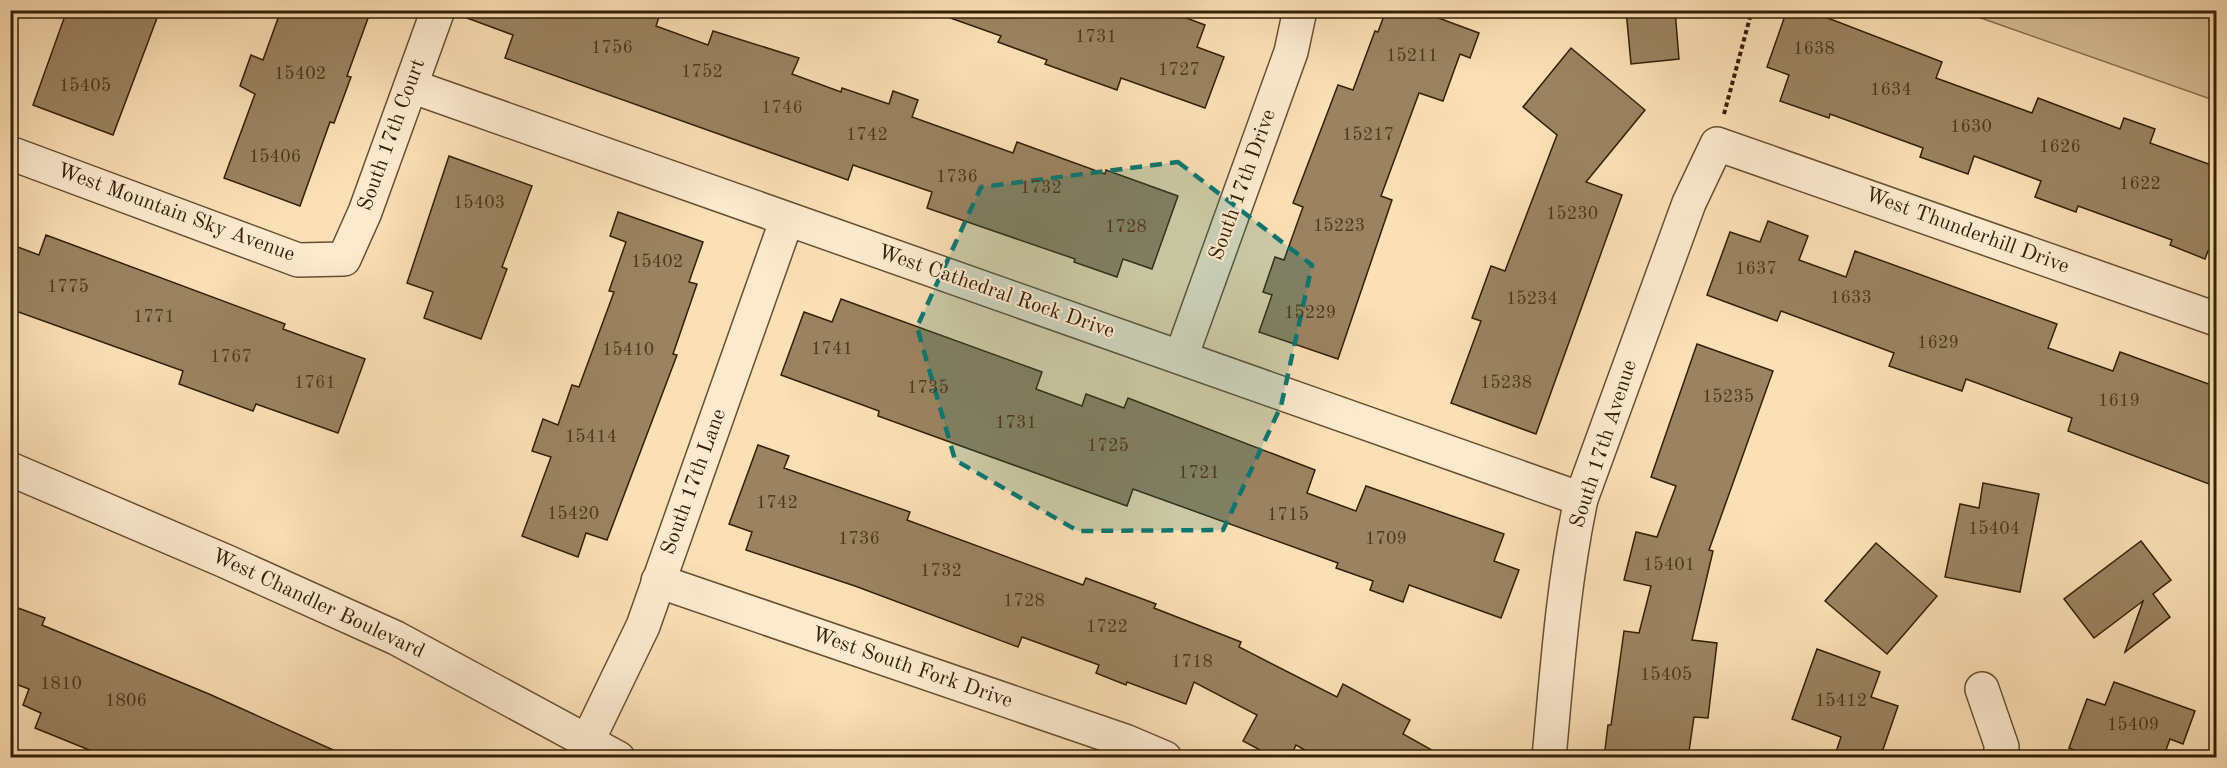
<svg xmlns="http://www.w3.org/2000/svg" width="2227" height="768" font-family="'Old Standard TT',serif">
<style>
.green{fill:#d9bf97;stroke:#86704e;stroke-width:1.5}
.building{fill:#9b8361;stroke:#342005;stroke-width:1.5}
.lines{fill:none;stroke-linecap:round;stroke-linejoin:round}
.minor-casing{stroke:#665031;stroke-width:36}
.tertiary-casing{stroke:#665031;stroke-width:36}
.path{stroke:#342005;stroke-width:4;stroke-dasharray:4.5 3;stroke-linecap:butt}
.minor{stroke:#fceacf;stroke-width:33}
.tertiary{stroke:#fceacf;stroke-width:33}
.marked{fill:#0f766e;fill-opacity:0.2;stroke:#0f766e;stroke-width:4.5;stroke-dasharray:12 8;stroke-linejoin:round}
.labels{text-anchor:middle;dominant-baseline:central;stroke-width:4.5;stroke-linejoin:round;paint-order:stroke}
.number-label{font-size:18px;fill:#4e391c}
.street-label{font-size:21px;fill:#342005;stroke:#fceacf}
</style>
<rect width="100%" height="100%" fill="#fbdfb5"/>
<filter id="stains"><feTurbulence type="fractalNoise" baseFrequency=".00333" numOctaves="4"/><feColorMatrix values="0 0 0 0 .2 0 0 0 0 .09 0 0 0 0 .02 0 0 0 .5 -.17"/></filter>
<radialGradient id="worn" r=".72"><stop offset=".6" stop-color="#630" stop-opacity="0"/><stop offset="1" stop-color="#630" stop-opacity=".3"/></radialGradient>
<polygon class="green" points="1961,11 2216,11 2216,101"/>
<g class="building">
<polygon points="67,10 160,10 113,135 33,105"/>
<polygon points="281,10 371,10 347,76 351,77 334,123 330,122 300,206 224,178 255,94 240,86 251,55 263,60"/>
<polygon points="456,10 642,10 659,17 656,26 708,45 713,31 799,58 792,74 841,92 842,88 889,104 893,91 918,100 912,117 1013,153 1017,142 1105,174 1106,170 1178,196 1152,269 1123,259 1117,277 1074,262 1075,259 927,208 932,192 853,165 848,180 505,58 513,35 456,14"/>
<polygon points="939,10 1165,10 1205,25 1197,47 1224,57 1205,108 1121,78 1117,90 1045,64 1047,60 998,42 1001,36 939,14"/>
<polygon points="1386,10 1417,10 1479,33 1470,58 1460,54 1443,101 1419,93 1381,196 1392,200 1338,359 1259,332 1272,295 1263,292 1275,257 1284,260 1303,207 1293,203 1338,85 1353,90 1375,31 1378,32"/>
<polygon points="1626,10 1675,10 1679,59 1631,64"/>
<polygon points="1787,10 1807,10 1942,62 1936,78 2032,113 2038,98 2120,129 2124,118 2155,129 2150,143 2217,167 2217,254 2208,251 2205,259 2170,245 2172,240 2078,206 2076,212 2035,197 2041,181 1974,156 1968,174 1920,157 1923,148 1830,114 1829,118 1780,101 1789,75 1767,67"/>
<polygon points="1571,48 1645,110 1586,182 1622,195 1536,434 1451,403 1481,321 1472,318 1491,266 1505,271 1557,135 1523,107"/>
<polygon points="449,156 532,186 502,267 507,269 481,339 424,318 433,292 407,283"/>
<polygon points="618,212 703,242 689,282 697,284 673,354 677,355 607,540 586,533 578,557 522,536 551,457 532,451 543,419 558,425 572,385 579,387 614,292 609,291 626,242 610,236"/>
<polygon points="1768,221 1808,236 1799,260 1846,277 1855,251 2057,324 2048,348 2113,371 2120,352 2217,387 2217,487 2068,431 2072,418 1966,379 1962,391 1889,366 1894,353 1781,311 1777,321 1707,295 1730,232 1760,242"/>
<polygon points="46,235 285,324 283,329 365,359 338,433 256,404 253,411 179,384 183,371 10,309 10,244 39,255"/>
<polygon points="841,299 1042,372 1036,389 1082,406 1086,394 1124,408 1128,398 1315,470 1307,493 1356,511 1366,486 1504,534 1494,561 1519,570 1501,618 1409,585 1403,602 1370,590 1373,581 1336,568 1338,563 1133,489 1127,506 878,416 879,411 781,375 804,312 832,322"/>
<polygon points="1697,344 1773,371 1709,550 1713,551 1692,640 1717,643 1708,718 1694,717 1688,758 1604,758 1608,725 1611,725 1624,631 1639,633 1651,586 1624,580 1636,532 1657,537 1676,486 1651,477"/>
<polygon points="758,445 789,456 784,468 910,512 907,520 1083,585 1086,578 1156,604 1154,608 1241,642 1239,647 1337,697 1343,684 1410,720 1403,734 1446,758 1319,758 1296,745 1290,758 1275,758 1243,741 1257,715 1194,682 1186,704 1127,682 1126,685 1096,673 1099,665 1022,637 1018,647 855,586 746,550 752,532 729,524"/>
<polygon points="1983,483 2039,494 2020,592 1945,577 1960,504 1979,508"/>
<polygon points="2141,541 2171,580 2153,594 2170,617 2125,652 2143,601 2094,638 2064,599"/>
<polygon points="1876,543 1937,596 1887,654 1825,601"/>
<polygon points="10,605 45,618 42,625 209,694 351,758 109,758 35,728 41,713 23,705 29,689 10,682"/>
<polygon points="1817,649 1880,672 1871,697 1898,706 1880,758 1834,758 1841,737 1792,719"/>
<polygon points="2114,682 2195,711 2183,744 2170,739 2163,758 2094,758 2069,748 2087,699 2105,705"/>
</g>
<g class="lines">
<defs>
<g id="minor">
<polyline points="411,86 1581,499"/>
<polyline points="10,153 298,260 344,259 365,212 438,10"/>
<polyline points="1181,357 1291,52 1300,10"/>
<polyline points="658,581 1125,741 1165,758"/>
<polyline points="1982,689 2002,747 1999,758"/>
<polyline points="588,740 643,626 787,219"/>
<path d="M1549,758C1557,671 1563,584 1581,499L1689,203L1717,144L2216,319"/>
</g>
<polyline id="tertiary" points="10,469 225,561 396,638 618,758"/>
</defs>
<use href="#minor" class="minor-casing"/>
<use href="#tertiary" class="tertiary-casing"/>
<polyline class="path" points="1724,114 1752,10"/>
<use href="#minor" class="minor"/>
<use href="#tertiary" class="tertiary"/>
</g>
<path class="marked" d="M1178,162L1312,265L1281,406L1223,530L1078,531L955,460L917,327L981,187Z"/>
<g class="labels">
<g class="number-label">
<text x="1096" y="37">1731</text>
<text x="612" y="48">1756</text>
<text x="1814" y="49">1638</text>
<text x="1412" y="56">15211</text>
<text x="1179" y="70">1727</text>
<text x="702" y="72">1752</text>
<text x="300" y="74">15402</text>
<text x="85" y="86">15405</text>
<text x="1891" y="90">1634</text>
<text x="782" y="108">1746</text>
<text x="1971" y="127">1630</text>
<text x="867" y="135">1742</text>
<text x="1368" y="135">15217</text>
<text x="2060" y="147">1626</text>
<text x="275" y="157">15406</text>
<text x="957" y="177">1736</text>
<text x="2140" y="184">1622</text>
<text x="1041" y="188">1732</text>
<text x="479" y="203">15403</text>
<text x="1572" y="214">15230</text>
<text x="1339" y="226">15223</text>
<text x="1126" y="227">1728</text>
<text x="657" y="262">15402</text>
<text x="1756" y="269">1637</text>
<text x="68" y="287">1775</text>
<text x="1851" y="298">1633</text>
<text x="1532" y="299">15234</text>
<text x="1310" y="313">15229</text>
<text x="154" y="317">1771</text>
<text x="1938" y="343">1629</text>
<text x="832" y="349">1741</text>
<text x="628" y="350">15410</text>
<text x="231" y="357">1767</text>
<text x="315" y="383">1761</text>
<text x="1506" y="383">15238</text>
<text x="928" y="388">1735</text>
<text x="1728" y="397">15235</text>
<text x="2119" y="401">1619</text>
<text x="1016" y="423">1731</text>
<text x="591" y="437">15414</text>
<text x="1108" y="446">1725</text>
<text x="1199" y="473">1721</text>
<text x="777" y="503">1742</text>
<text x="573" y="514">15420</text>
<text x="1288" y="515">1715</text>
<text x="1994" y="529">15404</text>
<text x="859" y="539">1736</text>
<text x="1386" y="539">1709</text>
<text x="1669" y="565">15401</text>
<text x="941" y="571">1732</text>
<text x="1024" y="601">1728</text>
<text x="1107" y="627">1722</text>
<text x="1192" y="662">1718</text>
<text x="1666" y="675">15405</text>
<text x="61" y="684">1810</text>
<text x="126" y="701">1806</text>
<text x="1841" y="701">15412</text>
<text x="2133" y="725">15409</text>
</g>
<g class="street-label">
<text transform="translate(392 135) rotate(-70)">South 17th Court</text>
<text transform="translate(1243 185) rotate(-70)">South 17th Drive</text>
<text transform="translate(176 213) rotate(20)">West Mountain Sky Avenue</text>
<text transform="translate(1967 231) rotate(20)">West Thunderhill Drive</text>
<text transform="translate(996 292) rotate(19)">West Cathedral Rock Drive</text>
<text transform="translate(1604 444) rotate(-72)">South 17th Avenue</text>
<text transform="translate(694 482) rotate(-70)">South 17th Lane</text>
<text transform="translate(318 604) rotate(25)">West Chandler Boulevard</text>
<text transform="translate(912 668) rotate(19)">West South Fork Drive</text>
</g>
</g>
<rect width="2227" height="768" fill="none" stroke="#fbdfb5" stroke-width="36"/>
<rect x="12" y="12" width="2203" height="744" fill="none" stroke="#342005" stroke-width="3"/>
<rect x="18" y="18" width="2191" height="732" fill="none" stroke="#342005" stroke-width="1.5"/>
<rect width="100%" height="100%" filter="url(#stains)"/>
<rect width="100%" height="100%" fill="url(#worn)"/>
</svg>
